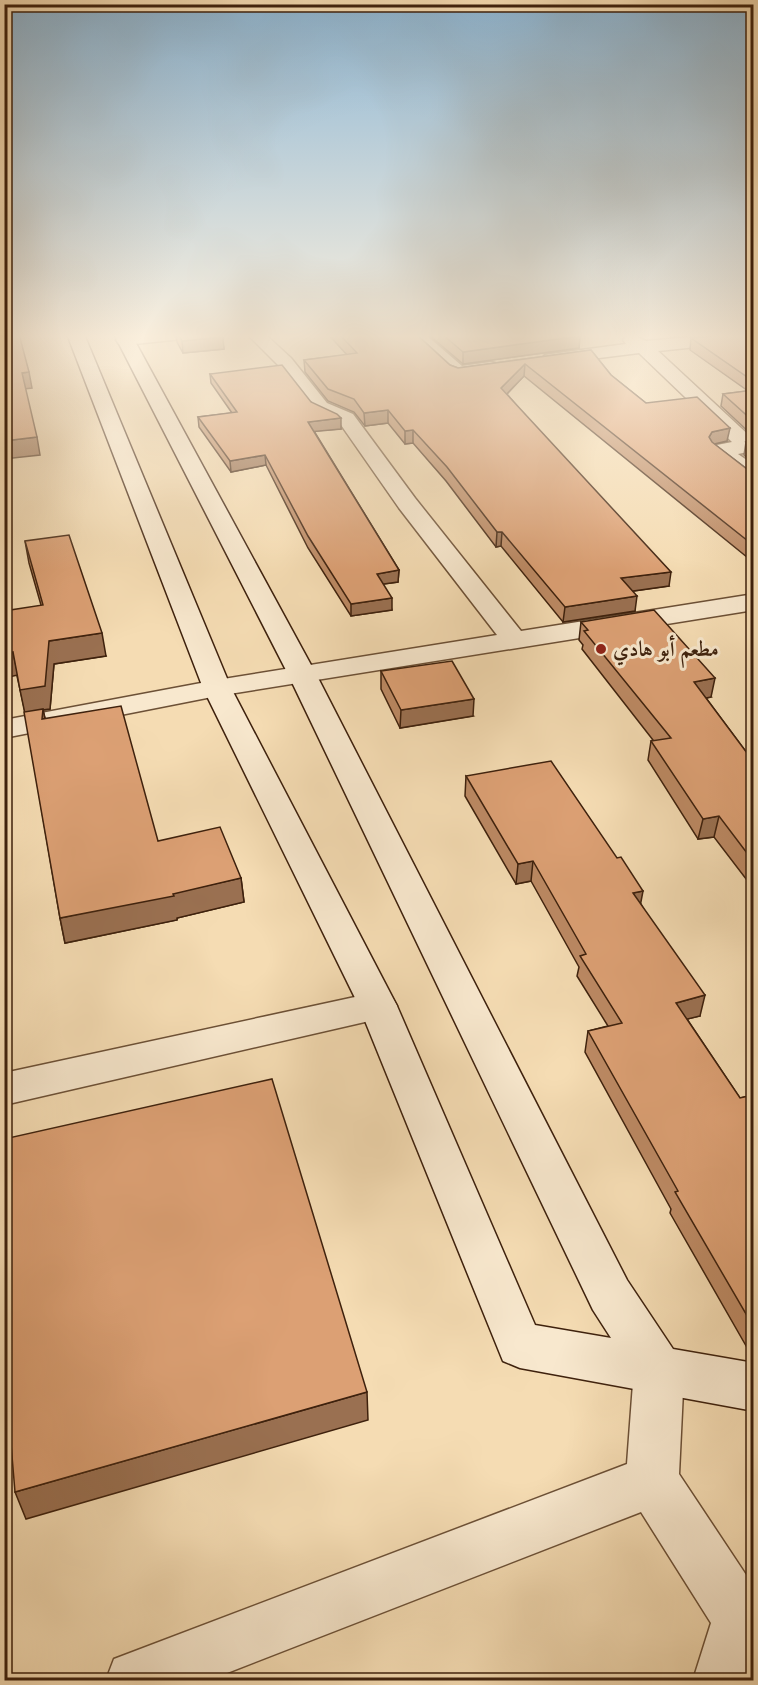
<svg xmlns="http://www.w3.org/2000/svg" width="758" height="1685" font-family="Cardo,Amiri,serif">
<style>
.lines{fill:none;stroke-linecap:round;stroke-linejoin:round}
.street-casing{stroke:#6c5036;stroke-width:3}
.secondary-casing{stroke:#3e210d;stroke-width:3}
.street{fill:#f8e8ce;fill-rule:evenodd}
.secondary{fill:#f8e8ce;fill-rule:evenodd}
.wall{fill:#bd8a64;stroke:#3e210d;stroke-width:1.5}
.shaded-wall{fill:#9a7051;stroke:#3e210d;stroke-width:1.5}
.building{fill:#dca074;stroke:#3e210d;stroke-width:1.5}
.poi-dot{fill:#8f2418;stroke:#f8e8ce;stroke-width:2}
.labels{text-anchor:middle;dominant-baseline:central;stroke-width:6;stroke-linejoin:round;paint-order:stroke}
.poi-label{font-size:21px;font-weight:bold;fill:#3e210d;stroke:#f8e8ce;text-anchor:start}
</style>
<rect width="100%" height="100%" fill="#f5dcb3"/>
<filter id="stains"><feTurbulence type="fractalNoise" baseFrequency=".00333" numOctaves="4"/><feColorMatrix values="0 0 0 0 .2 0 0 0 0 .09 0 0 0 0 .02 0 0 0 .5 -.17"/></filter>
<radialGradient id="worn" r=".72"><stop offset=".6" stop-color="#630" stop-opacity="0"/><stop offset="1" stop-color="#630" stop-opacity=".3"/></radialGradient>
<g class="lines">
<defs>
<g id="street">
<polygon points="135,334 191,334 188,338 182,339 125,345 119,344 116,340 119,336"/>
<polygon points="247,334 265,334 291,358 327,403 353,414 415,498 521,631 754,594 754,610 217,696 4,738 4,720 217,680 497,635 399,508 339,422 313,411 279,366"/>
<path d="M407,334H425L462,366L491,362L498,364L500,368L498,372C484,375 465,379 451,376Z"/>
<polygon points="725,334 754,334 754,341 658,351 754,440 754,451 738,454 754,465 754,482 746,481 712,454 709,450 712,446 732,442 639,353 551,364 545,363 542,359 545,355 551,354 626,344 623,340 626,336 632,335 646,341"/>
<polygon points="378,992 391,996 397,1006 391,1016 4,1105 4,1073"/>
<polygon points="659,1346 676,1353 684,1370 679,1474 754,1587 754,1672 751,1680 693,1680 711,1623 641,1512 209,1680 106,1680 114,1659 627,1464 634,1370 642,1353"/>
</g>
<polygon id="secondary" points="67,334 84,334 231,688 397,1006 535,1325 611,1338 593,1310 289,676 114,334 131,334 317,676 627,1280 673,1349 754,1363 754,1411 520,1368 503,1361 359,1006 203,688"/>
</defs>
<use href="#street" class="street-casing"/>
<use href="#secondary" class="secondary-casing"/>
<use href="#street" class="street"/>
<use href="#secondary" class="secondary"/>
</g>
<g class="wall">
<polygon points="176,334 221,334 224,349 183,353 177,342"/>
<polygon points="328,334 416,334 450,365 458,368 591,350 611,375 646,403 727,441 714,444 747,469 753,470 753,562 524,376 507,394 669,586 633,591 635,611 563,622 501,546 496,547 446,481 413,443 405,444 388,423 365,426 354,412 328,401 305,372 304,360 347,355"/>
<polygon points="428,334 578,334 580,336 579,348 463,364"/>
<polygon points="753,334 753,436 721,406 723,394 748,391 690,350 691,338"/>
<polygon points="210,374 311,402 341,429 314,431 399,570 398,582 383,584 392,610 351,616 308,548 266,465 231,472 199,427 198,417 232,413 211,383"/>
<polygon points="753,440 753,463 744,455 746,442"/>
<polygon points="25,541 106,656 54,664 50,709 43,710 45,718 158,841 241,878 244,902 177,918 177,920 65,943 60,918 25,712 17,676 41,605 29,563"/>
<polygon points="581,622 711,697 706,698 753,761 753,888 714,837 698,839 648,760 651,741 653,740 582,649 583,645 579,640"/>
<polygon points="381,671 473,716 400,728 381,689"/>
<polygon points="466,776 641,904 700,1016 687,1019 740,1098 753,1095 753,1358 670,1213 671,1209 585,1052 588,1031 608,1026 577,976 579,967 531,881 516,884 465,796"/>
</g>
<g class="shaded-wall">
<polygon points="671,334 704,334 670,337"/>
<polygon points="580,336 579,348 463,364 463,352"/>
<polygon points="223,337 224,349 183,353 182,341"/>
<polygon points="525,364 524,376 501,400 501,388"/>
<polygon points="29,372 32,388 24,389 22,373"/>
<polygon points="388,410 388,423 365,426 364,413"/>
<polygon points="341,418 341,429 309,432 308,422"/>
<polygon points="730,428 727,441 710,445 709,437 712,432"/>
<polygon points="413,430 413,443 405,444 405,431"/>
<polygon points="37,437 40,455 4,459 4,441"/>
<polygon points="265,455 266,465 231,472 230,461"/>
<polygon points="497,532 502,532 501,546 496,547"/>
<polygon points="399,570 398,582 377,585 377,574"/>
<polygon points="671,572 669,586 619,593 621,578"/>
<polygon points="637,596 635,611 563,622 565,607"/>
<polygon points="392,598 392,610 351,616 351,604"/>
<polygon points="102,633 106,656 54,664 50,709 43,710 48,732 25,714 20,690 49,641"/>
<polygon points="13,652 18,675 4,678 4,654"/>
<polygon points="715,678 711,697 691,701 694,682"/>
<polygon points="474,699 473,716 400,728 401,710"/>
<polygon points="719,816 714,837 698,839 703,819"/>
<polygon points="533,861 531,881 516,884 518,864"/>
<polygon points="241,878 244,902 177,918 177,920 65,943 60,918"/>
<polygon points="643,891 639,912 633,893"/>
<polygon points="705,995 700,1016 671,1023 676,1003"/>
<polygon points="367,1392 368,1420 26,1519 15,1492"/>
</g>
<g class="building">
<polygon points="4,334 19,334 29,372 22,373 37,437 4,441"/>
<polygon points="178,334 221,334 223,337 182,341"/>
<polygon points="339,334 416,334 450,365 458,368 591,350 611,375 646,403 697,397 730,428 712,432 709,437 712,442 747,469 753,470 753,493 749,494 753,497 753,545 525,364 501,388 671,572 621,578 637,596 565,607 502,532 497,532 447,467 413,430 405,431 388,410 364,413 354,399 328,389 304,360 357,353"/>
<polygon points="442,334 578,334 580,336 463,352"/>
<polygon points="735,334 753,334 753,381 691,338"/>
<polygon points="282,365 311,402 337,414 341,418 308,422 399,570 377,574 392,598 351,604 308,536 265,455 230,461 198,417 237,412 210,374"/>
<polygon points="753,390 753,421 723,394"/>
<polygon points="753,440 753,447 746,442"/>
<polygon points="69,535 102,633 49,641 45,686 20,690 13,652 4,654 4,611 43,605 25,541"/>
<polygon points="654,610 715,678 694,682 753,761 753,861 719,816 703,819 651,741 671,738 584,631 588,630 581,622"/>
<polygon points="452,661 474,699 401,710 381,671"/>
<polygon points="121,706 158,841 220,827 241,878 173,894 174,896 60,918 24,712 43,709 42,719"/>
<polygon points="551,761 617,858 621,857 643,891 633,893 705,995 676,1003 740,1098 753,1095 753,1326 675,1192 678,1191 588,1031 622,1023 580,956 586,954 533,861 518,864 466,776"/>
<polygon points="272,1079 367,1392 15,1492 4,1360 4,1139"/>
</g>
<linearGradient id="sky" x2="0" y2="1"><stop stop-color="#8cb6d5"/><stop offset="0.59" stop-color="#faefdd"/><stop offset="1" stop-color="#faefdd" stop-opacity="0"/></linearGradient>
<rect width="758" height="570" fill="url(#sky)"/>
<circle class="poi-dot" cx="601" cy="649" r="6"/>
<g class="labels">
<g class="poi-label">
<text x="613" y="649">مطعم أبو هادي</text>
</g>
</g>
<rect width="758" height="1685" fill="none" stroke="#f5dcb3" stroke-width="24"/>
<rect x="6" y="6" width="746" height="1673" fill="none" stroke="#3e210d" stroke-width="3"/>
<rect x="12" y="12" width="734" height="1661" fill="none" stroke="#3e210d" stroke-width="1.5"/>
<rect width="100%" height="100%" filter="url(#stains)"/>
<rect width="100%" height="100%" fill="url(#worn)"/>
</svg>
